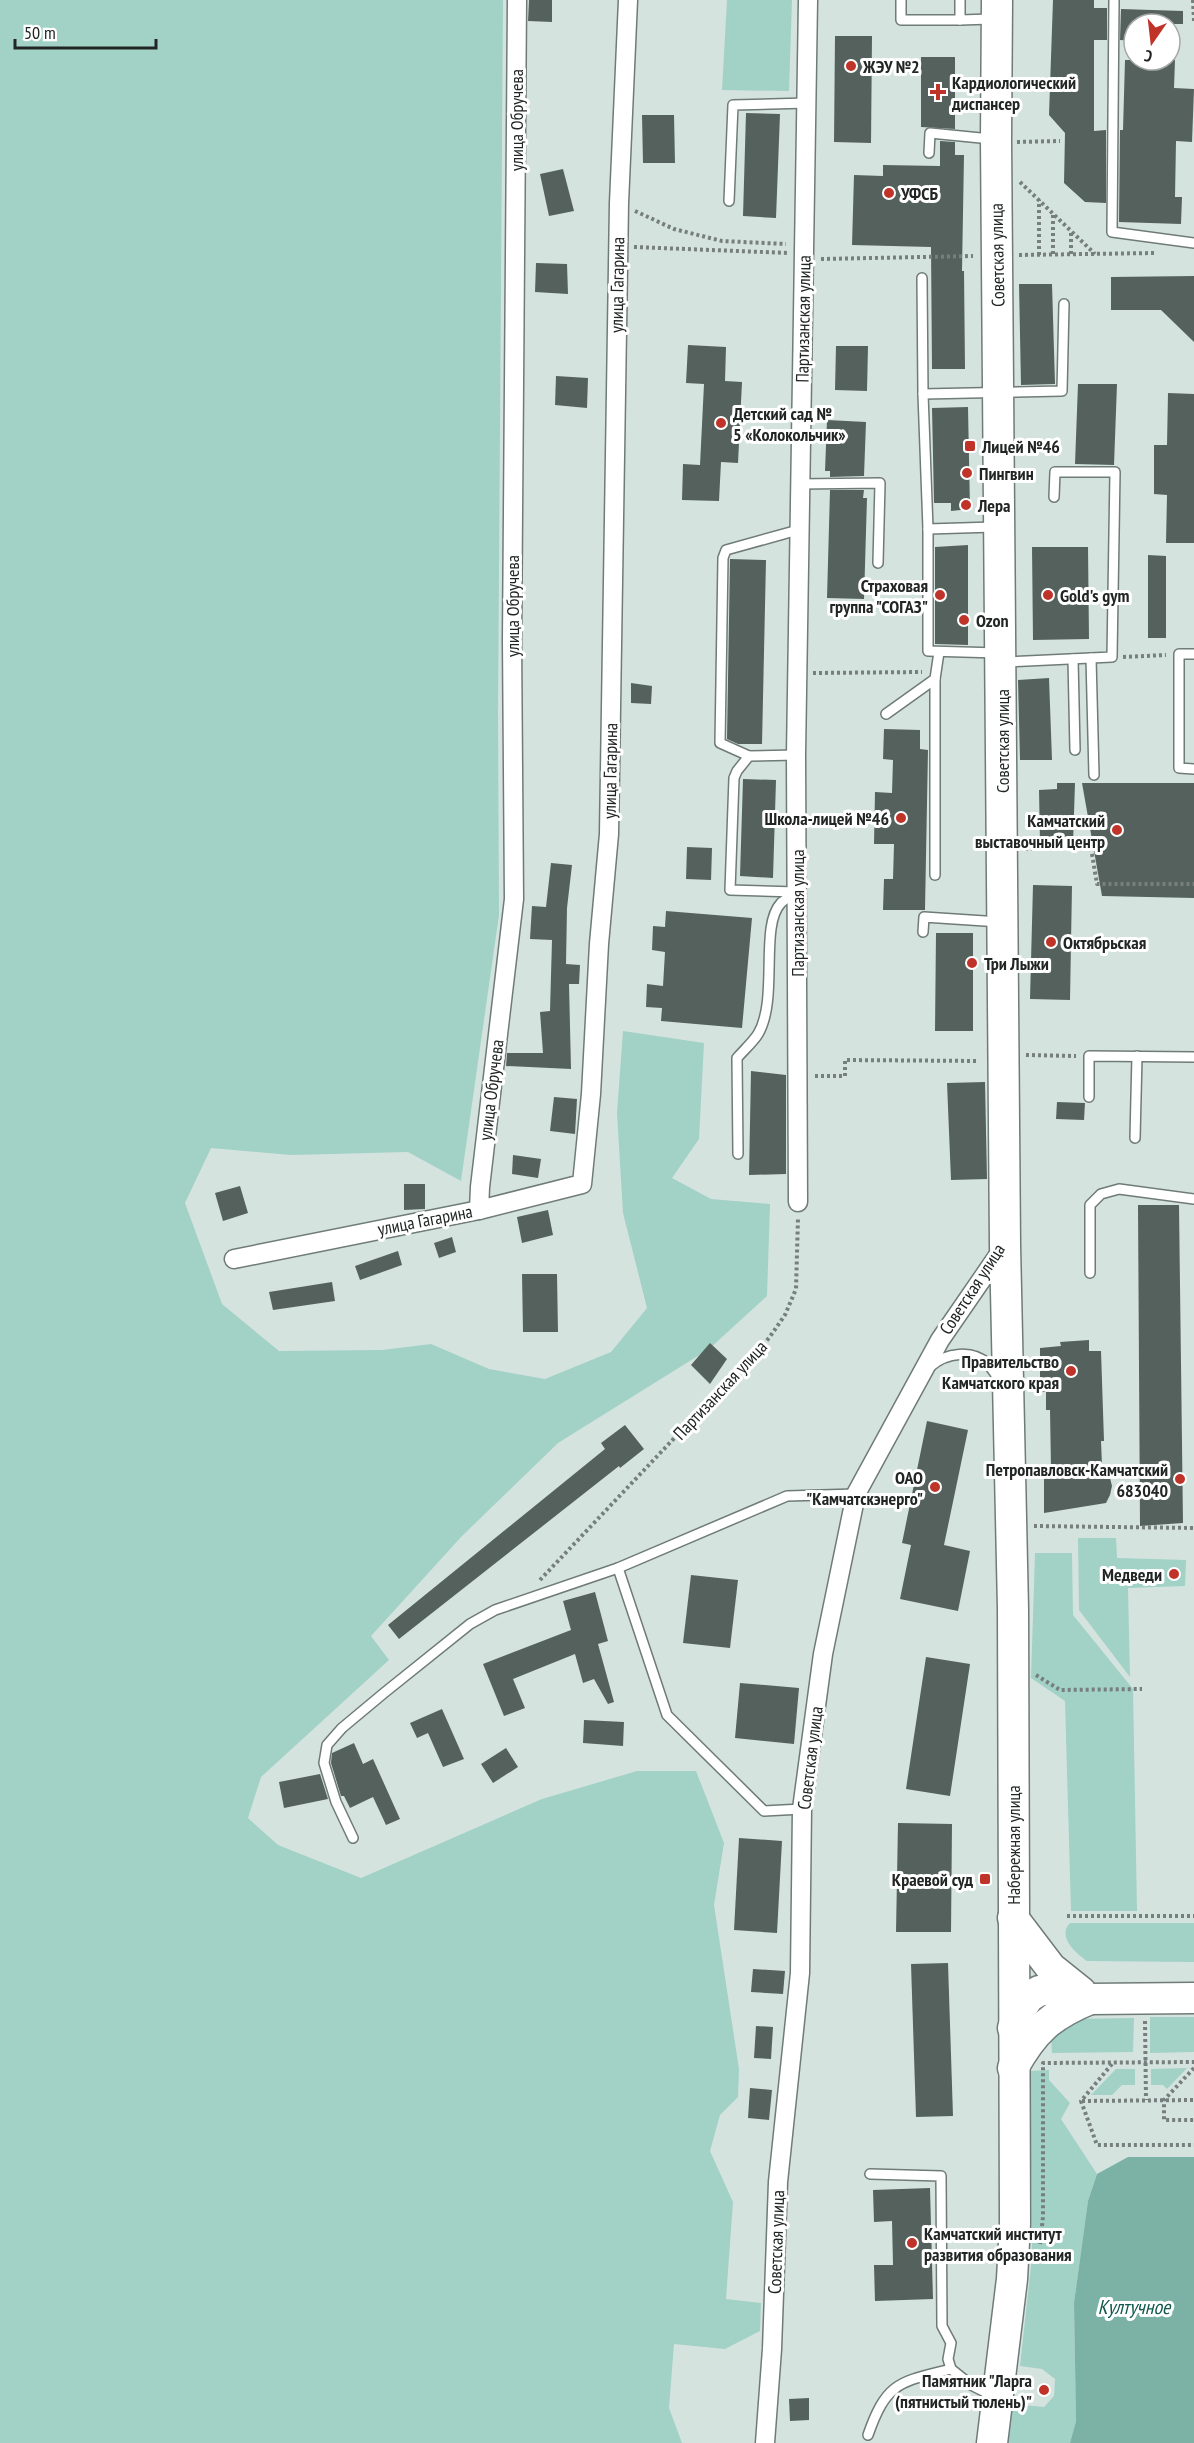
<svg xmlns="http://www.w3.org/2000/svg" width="1194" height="2443" font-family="'PT Sans Narrow',sans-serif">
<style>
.green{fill:#a2d1c6}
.water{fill:#7cb2a5}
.building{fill:#55615d}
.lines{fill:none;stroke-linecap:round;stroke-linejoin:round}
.service-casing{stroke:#6f7b78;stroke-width:12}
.minor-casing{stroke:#6f7b78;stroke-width:21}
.primary-casing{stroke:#6f7b78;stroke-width:33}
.path{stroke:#767f7d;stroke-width:4;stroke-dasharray:3 3;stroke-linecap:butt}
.service{stroke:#fff;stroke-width:9}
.minor{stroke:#fff;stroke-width:18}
.primary{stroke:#fff;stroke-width:30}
.poi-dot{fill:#c03329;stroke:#fff;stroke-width:2}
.labels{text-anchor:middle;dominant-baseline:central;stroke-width:6;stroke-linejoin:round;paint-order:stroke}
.poi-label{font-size:18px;font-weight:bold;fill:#212625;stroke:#fff;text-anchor:start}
.street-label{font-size:18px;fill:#212625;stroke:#fff}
.water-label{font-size:20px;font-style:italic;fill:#105a4e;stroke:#fff}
</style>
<rect width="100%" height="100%" fill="#d5e3df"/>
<g class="green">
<polygon points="0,0 503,0 498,713 499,915 461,1181 408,1152 291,1155 211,1148 185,1203 222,1304 279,1351 382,1350 431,1344 489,1369 545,1379 611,1352 647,1308 623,1213 617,1113 623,1031 704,1043 699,1139 672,1178 711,1199 770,1204 767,1296 709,1349 558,1443 462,1536 371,1636 389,1660 261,1777 248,1818 278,1845 361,1878 542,1799 637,1771 696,1771 724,1843 714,1905 739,2069 738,2097 720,2115 710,2151 733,2202 726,2299 761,2303 760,2331 725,2349 674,2344 669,2408 682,2443 0,2443"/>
<polygon points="727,0 792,0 789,91 722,90"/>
<polygon points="1078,1538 1116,1538 1117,1558 1186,1560 1185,1586 1128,1588 1130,1677 1079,1610"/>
<polygon points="1035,1553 1072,1553 1073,1615 1133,1689 1137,1911 1071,1911 1065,1701 1031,1678"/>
<path d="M1070,1923H1194V1962L1087,1961C1075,1953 1057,1936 1070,1923Z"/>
<polygon points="1150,2017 1194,2017 1194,2052 1150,2053"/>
<polygon points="1134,2018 1133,2052 1052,2053 1051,2036 1069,2019"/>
<polygon points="1187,2068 1167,2089 1163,2085 1151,2085 1151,2069"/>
<polygon points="1116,2069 1135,2069 1135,2085 1122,2085 1112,2095 1091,2095"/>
<polygon points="1049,2070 1049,2080 1070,2103 1061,2119 1097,2174 1088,2201 1074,2303 1076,2421 1070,2443 1004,2443 1009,2404 1044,2407 1054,2396 1055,2379 1042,2369 1020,2366 1032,2257 1030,2071"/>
</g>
<polygon class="water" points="1128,2157 1194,2157 1194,2443 1070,2443 1076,2421 1074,2303 1088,2201 1097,2174"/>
<g class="building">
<polygon points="529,0 552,0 552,22 528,21"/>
<polygon points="1053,0 1094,0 1094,8 1107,8 1107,40 1094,40 1094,131 1106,130 1106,203 1085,202 1064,183 1065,133 1049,115"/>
<polygon points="1121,9 1183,11 1183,24 1134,24 1134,41 1120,40"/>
<polygon points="835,36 872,36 871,143 834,142"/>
<polygon points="921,57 955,57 955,129 921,127"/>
<polygon points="1125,60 1175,60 1174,88 1194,89 1192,142 1176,141 1175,197 1182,197 1181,224 1119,222 1120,130 1123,130"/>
<polygon points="746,113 780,114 776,218 743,216"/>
<polygon points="642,115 674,115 675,163 643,163"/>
<polygon points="940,141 955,142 955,155 964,155 962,271 964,271 965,369 932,369 931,247 852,245 854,175 883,176 883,165 940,166"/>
<polygon points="563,169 574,211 549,216 540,174"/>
<polygon points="536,263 567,264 568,294 535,292"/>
<polygon points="1194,276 1194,342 1161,310 1111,310 1111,277"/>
<polygon points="1019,284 1052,284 1055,384 1021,385"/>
<polygon points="688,345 726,347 725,381 742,382 738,463 721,462 719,501 682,500 683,464 700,465 704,384 686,383"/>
<polygon points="836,346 868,346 867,391 835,390"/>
<polygon points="556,376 588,378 587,408 555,405"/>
<polygon points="1078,384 1117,384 1114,465 1075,464"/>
<polygon points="1168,393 1194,394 1194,543 1166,543 1167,495 1154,494 1154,445 1167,445"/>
<polygon points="968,407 970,509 951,511 951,503 934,503 932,408"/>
<polygon points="827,420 866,422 864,476 830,477 830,471 825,471"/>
<polygon points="830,490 864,490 863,498 867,498 864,599 827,598"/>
<polygon points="968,545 968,645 935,644 935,547"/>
<polygon points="1032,547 1088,547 1089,639 1033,640"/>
<polygon points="1148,555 1166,556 1166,638 1148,638"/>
<polygon points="730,559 766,560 762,744 738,744 727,739"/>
<polygon points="1049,678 1052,760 1020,760 1018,680"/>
<polygon points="631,683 652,686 651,704 631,703"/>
<polygon points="884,729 920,730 920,749 928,750 925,910 883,910 884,879 893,879 894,844 874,844 875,792 892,793 893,760 883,759"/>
<polygon points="743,779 776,780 773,878 740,876"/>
<polygon points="1057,783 1075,783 1073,844 1040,843 1039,790 1057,789"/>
<polygon points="1082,783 1194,783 1194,898 1102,896"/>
<polygon points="687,847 712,848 711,880 686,879"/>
<polygon points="551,863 572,865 567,908 566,964 580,965 579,984 569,984 571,1069 506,1066 507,1053 543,1053 540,1012 550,1011 552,940 530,939 532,906 546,907"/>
<polygon points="1033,885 1072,886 1070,1000 1030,999"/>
<polygon points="666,911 752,918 742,1028 661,1021 662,1008 646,1007 647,984 663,986 665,952 652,950 653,926 665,927"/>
<polygon points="936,933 973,933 973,1031 935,1031"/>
<polygon points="751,1071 786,1075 786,1174 749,1175"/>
<polygon points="985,1082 987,1179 951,1180 947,1083"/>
<polygon points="554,1097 577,1099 575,1134 550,1131"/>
<polygon points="1057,1102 1085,1103 1084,1120 1056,1119"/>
<polygon points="513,1155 541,1159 538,1178 512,1174"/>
<polygon points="404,1184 425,1184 425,1209 404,1210"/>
<polygon points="240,1186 248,1213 223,1221 215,1193"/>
<polygon points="1138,1205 1179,1205 1183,1523 1140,1526"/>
<polygon points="548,1210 553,1235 522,1243 517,1217"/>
<polygon points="452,1237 456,1252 439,1258 434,1243"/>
<polygon points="398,1251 402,1265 360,1280 355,1266"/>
<polygon points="522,1274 557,1274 558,1332 523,1332"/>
<polygon points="332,1282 335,1301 273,1310 269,1292"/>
<polygon points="1089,1340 1089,1351 1101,1351 1104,1441 1101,1441 1102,1465 1109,1474 1112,1486 1110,1495 1106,1503 1044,1513 1044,1474 1051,1469 1050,1410 1046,1410 1046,1392 1040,1392 1040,1348 1061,1346 1060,1342"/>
<polygon points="710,1343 727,1359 710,1384 691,1365"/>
<polygon points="927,1421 968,1430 944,1545 970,1551 958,1611 900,1599 911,1545 902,1543"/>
<polygon points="625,1425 644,1449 620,1468 619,1466 399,1639 388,1625 605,1449 601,1443"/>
<polygon points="691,1575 738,1580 730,1648 683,1643"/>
<polygon points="595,1592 608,1641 598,1644 614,1702 608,1704 594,1679 583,1683 575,1654 513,1679 525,1708 504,1716 483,1664 571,1630 563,1601"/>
<polygon points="926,1657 970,1664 950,1796 906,1789"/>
<polygon points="740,1683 799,1688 794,1744 735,1738"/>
<polygon points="442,1709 464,1759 443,1767 428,1733 417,1738 410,1723"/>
<polygon points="584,1720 624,1722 623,1746 583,1743"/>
<polygon points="354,1743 363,1764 373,1759 400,1819 386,1825 373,1797 350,1808 344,1796 341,1796 331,1763 332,1753"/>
<polygon points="506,1748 518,1767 493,1783 481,1764"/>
<polygon points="320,1774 328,1799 284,1808 279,1782"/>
<polygon points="898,1823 952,1824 951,1932 896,1932"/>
<polygon points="739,1838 782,1841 777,1933 734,1930"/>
<polygon points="948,1963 953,2116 916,2117 911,1964"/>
<polygon points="753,1969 785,1971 783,1994 751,1992"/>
<polygon points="756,2026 773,2027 771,2059 754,2058"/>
<polygon points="750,2088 772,2090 769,2120 748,2118"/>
<polygon points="930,2188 933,2299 875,2301 874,2265 893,2265 892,2221 874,2222 873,2190"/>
<polygon points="809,2398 809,2420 790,2421 789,2399"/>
</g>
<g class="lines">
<defs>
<g id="service">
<polyline points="901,0 901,20 960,20"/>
<polyline points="960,0 960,20 991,19"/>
<polyline points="1114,0 1112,232 1194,243"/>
<polyline points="929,153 930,133 991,139"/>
<polyline points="729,201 733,105 807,103"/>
<polyline points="922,278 923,394 1062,391 1064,304"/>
<polyline points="923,394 928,529 994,527"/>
<polyline points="799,484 880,483 878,563"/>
<polyline points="928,529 928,651 998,653"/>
<polyline points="1194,654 1179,654 1179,768 1194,769"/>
<polyline points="1091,658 1094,775"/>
<polyline points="1073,659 1075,750"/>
<polyline points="1005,662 1112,657 1115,472 1055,472 1054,497"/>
<polyline points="886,714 935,679 939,652"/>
<polyline points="796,755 749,756 720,743 723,558 726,550 798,530"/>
<polyline points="749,756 737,771 734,778 730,890 796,892"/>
<polyline points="935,875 935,679"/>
<polyline points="923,932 924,917 1000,922"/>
<polyline points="1089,1097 1089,1056 1194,1057"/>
<polyline points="1135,1138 1137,1056"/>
<path d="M738,1154L737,1058C744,1050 753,1042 758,1034C779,999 759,926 781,903C785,899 792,896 796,892"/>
<polyline points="1090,1273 1090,1205 1101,1194 1119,1189 1194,1199"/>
<path d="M931,1366C946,1353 972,1349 988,1364C992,1369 996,1375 999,1380"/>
<polyline points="618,1568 667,1715 764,1811 802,1809"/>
<polyline points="353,1838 336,1802 324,1763 327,1745 342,1728 384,1693 470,1624 495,1610 618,1568 787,1496 856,1494"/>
<polyline points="870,2174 941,2176 942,2326 951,2343 948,2359 951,2369"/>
<path d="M868,2435C887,2381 900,2382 951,2369L971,2385L993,2396"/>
</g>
<g id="minor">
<polyline points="798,1202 796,755 808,0"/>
<polyline points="479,1210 480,1187 514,899 512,640 517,0"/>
<polyline points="234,1259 479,1210 582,1184 591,1094 599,944 609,834 619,203 628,0"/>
<polyline points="765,2443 772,2349 778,2182 800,1973 802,1809 823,1654 856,1494 940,1340 1004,1247"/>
</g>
<g id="primary">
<polyline points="1013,1918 1051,1968 1081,1992"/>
<polyline points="1013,2028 1020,2010 1029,1997 1039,1991 1057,1988 1090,1999 1194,1998"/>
<path d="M1013,2068C1034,2030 1051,2015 1090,1999"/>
<polyline points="992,2443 1012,2279 1015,2224 1013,1609 1005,1245 996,140 997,0"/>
</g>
</defs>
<use href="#service" class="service-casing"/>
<use href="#minor" class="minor-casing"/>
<use href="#primary" class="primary-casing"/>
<g class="path">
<polyline points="1193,0 1194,21"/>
<polyline points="1017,142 1060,141"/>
<polyline points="1020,182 1095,254"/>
<polyline points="635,211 674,229 722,241 786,244"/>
<polyline points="634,247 789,253"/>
<polyline points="1053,254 1053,214"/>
<polyline points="1071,254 1071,231"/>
<polyline points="1019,255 1155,253"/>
<polyline points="1039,255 1039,200"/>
<polyline points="821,259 973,256"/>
<polyline points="1123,657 1166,655"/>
<polyline points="813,673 922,672"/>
<polyline points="1025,849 1091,848 1097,884 1194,884"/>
<polyline points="1026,1055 1076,1056"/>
<polyline points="815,1076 845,1076 845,1060 979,1061"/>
<polyline points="1034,1526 1194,1528"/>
<polyline points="540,1580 769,1338 785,1315 796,1289 798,1218"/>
<polyline points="1036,1675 1060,1690 1142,1689"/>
<polyline points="1067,1916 1194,1916"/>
<polyline points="1145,2021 1146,2100"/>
<polyline points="1112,2064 1081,2101 1097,2145 1194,2145"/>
<polyline points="1194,2068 1164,2100 1164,2120 1194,2120"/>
<polyline points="1082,2101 1194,2100"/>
<polyline points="1040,2244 1043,2217 1043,2063 1194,2062"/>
</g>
<use href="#service" class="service"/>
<use href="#minor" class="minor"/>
<use href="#primary" class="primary"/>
</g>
<g class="poi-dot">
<circle cx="851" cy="66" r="6"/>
<path d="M935 83h6v6h6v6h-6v6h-6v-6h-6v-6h6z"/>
<circle cx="889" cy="193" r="6"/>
<circle cx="721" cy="423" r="6"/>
<rect x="964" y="440" width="12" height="12" rx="3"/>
<circle cx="967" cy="473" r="6"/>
<circle cx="966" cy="505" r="6"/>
<circle cx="940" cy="595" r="6"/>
<circle cx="1048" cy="595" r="6"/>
<circle cx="964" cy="620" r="6"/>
<circle cx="901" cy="818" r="6"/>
<circle cx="1117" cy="830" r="6"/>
<circle cx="1051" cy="942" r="6"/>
<circle cx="972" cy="963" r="6"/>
<circle cx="1071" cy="1371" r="6"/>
<circle cx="1180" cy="1479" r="6"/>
<circle cx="935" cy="1487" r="6"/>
<circle cx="1174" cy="1574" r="6"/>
<rect x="979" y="1873" width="12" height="12" rx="3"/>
<circle cx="912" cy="2243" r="6"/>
<circle cx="1044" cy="2390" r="6"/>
</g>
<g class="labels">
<g class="poi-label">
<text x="863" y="66">ЖЭУ №2</text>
<text x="952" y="82">Кардиологический<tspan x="952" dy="21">диспансер</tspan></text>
<text x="901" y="193">УФСБ</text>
<text x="733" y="413">Детский сад №<tspan x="733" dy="21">5 «Колокольчик»</tspan></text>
<text x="982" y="446">Лицей №46</text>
<text x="979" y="473">Пингвин</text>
<text x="978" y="505">Лера</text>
<text x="928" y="585" text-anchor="end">Страховая<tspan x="928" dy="21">группа "СОГАЗ"</tspan></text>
<text x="1060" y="595">Gold's gym</text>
<text x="976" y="620">Ozon</text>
<text x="889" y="818" text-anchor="end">Школа-лицей №46</text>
<text x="1105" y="820" text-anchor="end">Камчатский<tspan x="1105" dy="21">выставочный центр</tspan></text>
<text x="1063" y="942">Октябрьская</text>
<text x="984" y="963">Три Лыжи</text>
<text x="1059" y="1361" text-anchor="end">Правительство<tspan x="1059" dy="21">Камчатского края</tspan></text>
<text x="1168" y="1469" text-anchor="end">Петропавловск-Камчатский<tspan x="1168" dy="21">683040</tspan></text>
<text x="923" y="1477" text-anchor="end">ОАО<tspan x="923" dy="21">"Камчатскэнерго"</tspan></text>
<text x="1162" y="1574" text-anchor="end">Медведи</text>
<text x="973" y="1879" text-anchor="end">Краевой суд</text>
<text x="924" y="2233">Камчатский институт<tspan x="924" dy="21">развития образования</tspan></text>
<text x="1032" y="2380" text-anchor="end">Памятник "Ларга<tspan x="1032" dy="21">(пятнистый тюлень)"</tspan></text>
</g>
<g class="street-label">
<text transform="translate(516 120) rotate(-90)">улица Обручева</text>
<text transform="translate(997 255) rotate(-91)">Советская улица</text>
<text transform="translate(617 285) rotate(-89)">улица Гагарина</text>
<text transform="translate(803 319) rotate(-89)">Партизанская улица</text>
<text transform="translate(512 606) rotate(-90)">улица Обручева</text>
<text transform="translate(1002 741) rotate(-90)">Советская улица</text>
<text transform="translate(610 771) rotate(-89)">улица Гагарина</text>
<text transform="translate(797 913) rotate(-90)">Партизанская улица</text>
<text transform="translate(491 1090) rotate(-83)">улица Обручева</text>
<text transform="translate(425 1220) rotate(-11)">улица Гагарина</text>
<text transform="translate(972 1289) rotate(-57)">Советская улица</text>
<text transform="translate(720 1390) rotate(-47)">Партизанская улица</text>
<text transform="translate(810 1758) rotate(-83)">Советская улица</text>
<text transform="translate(1013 1845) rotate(-90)">Набережная улица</text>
<text transform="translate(776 2242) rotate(-88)">Советская улица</text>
</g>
<g class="water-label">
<text x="1134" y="2307">Култучное</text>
</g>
</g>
<g transform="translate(1152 42) rotate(194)"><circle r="28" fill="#ffffff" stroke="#a6a8a8" stroke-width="1.5"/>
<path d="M0-4.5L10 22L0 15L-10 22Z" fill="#c03329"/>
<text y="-9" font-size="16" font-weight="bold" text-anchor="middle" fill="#212625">С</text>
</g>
<path d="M15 39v9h141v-9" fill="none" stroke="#212625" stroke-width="3"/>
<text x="24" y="39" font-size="18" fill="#212625" stroke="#ffffff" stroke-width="4.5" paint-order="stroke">50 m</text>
</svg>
